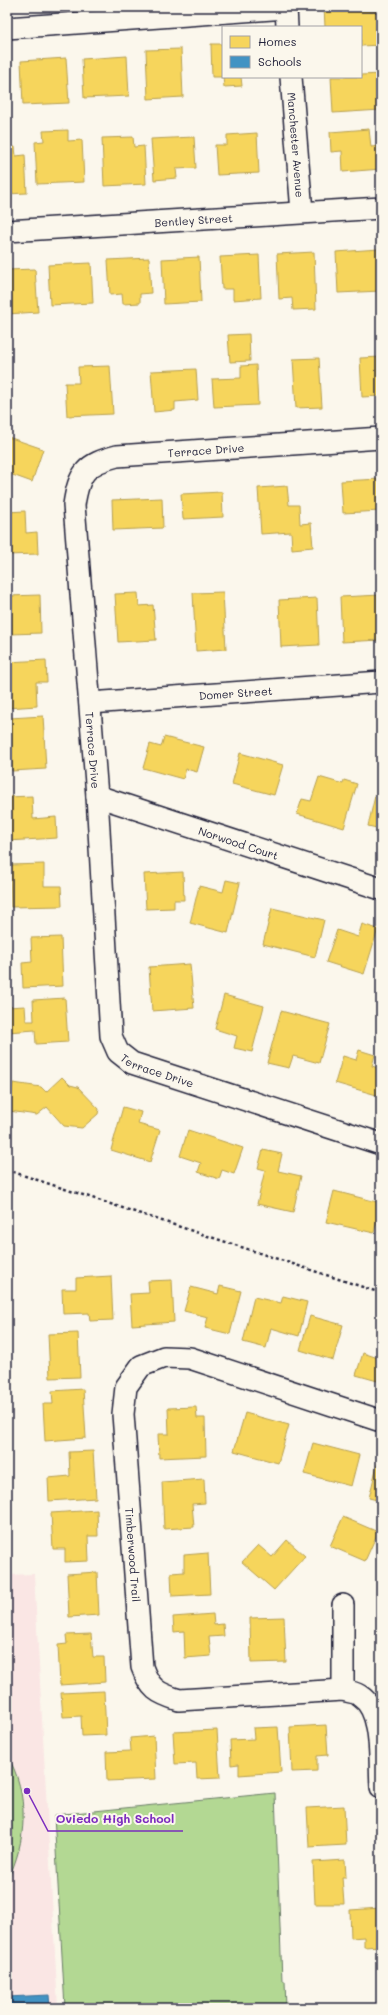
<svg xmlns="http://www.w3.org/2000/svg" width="388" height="2015" font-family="Mali,sans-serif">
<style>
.built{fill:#fae6e4}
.green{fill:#b3d893;stroke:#6a7d67}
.homes{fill:#f6d55c;stroke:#b69f52}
.schools{fill:#4393c3;stroke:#39719a}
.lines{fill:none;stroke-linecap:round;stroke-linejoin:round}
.minor-casing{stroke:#22223b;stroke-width:24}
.path{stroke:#22223b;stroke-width:2.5;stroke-dasharray:3 3;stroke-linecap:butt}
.minor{stroke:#fbf7ec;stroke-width:21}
.labels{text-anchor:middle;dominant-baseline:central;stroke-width:4;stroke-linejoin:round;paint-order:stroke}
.street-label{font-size:11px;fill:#22223b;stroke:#fbf7ec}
.leader{fill:none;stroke:#7b2cbf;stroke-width:1.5}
.callout-dot{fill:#7b2cbf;stroke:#fbf7ec;stroke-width:1.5}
.callout-label{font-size:12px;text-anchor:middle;font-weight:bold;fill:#7b2cbf;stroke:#fbf7ec;stroke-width:4;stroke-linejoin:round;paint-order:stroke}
</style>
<rect width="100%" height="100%" fill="#fbf7ec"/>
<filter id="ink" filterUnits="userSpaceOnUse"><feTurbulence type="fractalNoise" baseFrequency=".025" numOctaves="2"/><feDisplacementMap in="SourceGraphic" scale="8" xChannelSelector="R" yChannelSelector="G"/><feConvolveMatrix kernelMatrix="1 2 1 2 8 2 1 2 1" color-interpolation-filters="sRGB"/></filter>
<g filter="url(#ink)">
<polygon class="built" points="34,1574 58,2008 7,2008 7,1575"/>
<g class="green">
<path d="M7,1755C30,1794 27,1842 7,1881Z"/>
<polygon points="275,1793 282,1981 285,1981 286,2008 65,2008 54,1815"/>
</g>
<g class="homes">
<polygon points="324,7 369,7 370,12 381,11 381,45 361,46 361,27 325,27"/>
<polygon points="211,44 223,44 223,77 212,77"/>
<polygon points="181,49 183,97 148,99 146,50"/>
<polygon points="127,56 129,96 84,98 82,59"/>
<polygon points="66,58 69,103 23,105 21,61"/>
<polygon points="381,74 381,110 333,113 331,77 361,77 361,75"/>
<polygon points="223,77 241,77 242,86 224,87"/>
<polygon points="369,129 371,147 379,146 381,169 343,172 342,151 331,152 330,132"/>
<polygon points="68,130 68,141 82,140 84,182 37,184 35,142 44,141 43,131"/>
<polygon points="257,133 259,173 217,175 215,145 227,145 227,135"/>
<polygon points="133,137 134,147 144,146 146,184 104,186 102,138"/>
<polygon points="194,137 196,168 176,169 177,178 154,180 151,139"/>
<polygon points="7,147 15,147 16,156 25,155 27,193 7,194"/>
<polygon points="379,249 381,291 338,293 336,252"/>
<polygon points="314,252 316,309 293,310 292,298 279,299 277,254"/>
<polygon points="259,255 261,298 233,300 233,289 222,289 220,257"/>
<polygon points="199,257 201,302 164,304 162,259"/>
<polygon points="149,258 151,293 140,294 140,303 123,304 122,294 110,295 108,260"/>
<polygon points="91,263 93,303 50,305 48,265"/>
<polygon points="35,269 38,312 7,314 7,270"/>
<polygon points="249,334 250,361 230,362 228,335"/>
<polygon points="381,357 381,396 362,397 360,358"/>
<polygon points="319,358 322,407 296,408 293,359"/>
<polygon points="256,365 258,405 214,407 212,379 241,378 241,366"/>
<polygon points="110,366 113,414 67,416 65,383 79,383 78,367"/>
<polygon points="196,369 198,400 175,402 175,410 154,412 151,371"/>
<polygon points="8,437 43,449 32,482 7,473"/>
<polygon points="381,479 381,511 343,513 341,481"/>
<polygon points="287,486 289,505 299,505 300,524 311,523 313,547 292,549 291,532 261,534 258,488"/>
<polygon points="222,492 223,517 183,519 181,494"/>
<polygon points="162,498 163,528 113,530 112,500"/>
<polygon points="25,511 26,533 37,532 38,554 7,555 7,512"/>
<polygon points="223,592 226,649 196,651 193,593"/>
<polygon points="138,593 139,606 153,605 156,640 118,642 115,594"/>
<polygon points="40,595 41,633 11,634 11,623 7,623 7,596"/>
<polygon points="381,595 381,640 342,642 340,597"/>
<polygon points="317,598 319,645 281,647 279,600"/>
<polygon points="46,660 47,682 36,682 37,706 7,708 7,662"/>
<polygon points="43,716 46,769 12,771 10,718"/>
<polygon points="164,737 204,747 197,772 186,769 183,779 143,768 150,744 161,747"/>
<polygon points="240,753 283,765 274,795 232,784"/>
<polygon points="319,777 343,784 344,780 357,784 344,828 297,814 302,799 311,801"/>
<polygon points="32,796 33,819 56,817 57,838 7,841 7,797"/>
<polygon points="375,796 381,797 381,829 368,826"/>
<polygon points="44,864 44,886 61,886 62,906 11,907 10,865"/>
<polygon points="183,872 184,900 174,900 174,908 146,909 144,874"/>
<polygon points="226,880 240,883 228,933 190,923 199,886 223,892"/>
<polygon points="272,908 324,920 315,957 263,944"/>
<polygon points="362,924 378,929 364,974 326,962 337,930 358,937"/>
<polygon points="61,937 63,986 23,988 22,963 32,962 31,938"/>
<polygon points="190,964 194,1008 152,1011 149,967"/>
<polygon points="224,995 264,1006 252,1052 234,1048 237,1036 215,1029"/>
<polygon points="65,998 68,1042 36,1044 35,1030 8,1032 7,1007 25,1006 26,1021 34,1021 33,1000"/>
<polygon points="281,1011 330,1024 319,1063 293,1056 289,1068 267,1063"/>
<polygon points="359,1050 375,1055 372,1066 381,1069 380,1096 335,1083 343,1056 356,1060"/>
<polygon points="62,1077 70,1085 78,1087 99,1109 98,1114 82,1128 64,1126 47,1107 37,1115 9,1111 13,1083 41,1087 46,1092"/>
<polygon points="123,1107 141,1112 138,1124 160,1130 150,1162 111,1150"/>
<polygon points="188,1130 243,1148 234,1174 222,1170 219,1179 198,1172 201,1163 180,1156"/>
<polygon points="263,1150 282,1154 278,1171 301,1176 293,1212 257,1204 265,1170 258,1168"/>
<polygon points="334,1191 381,1203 374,1233 326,1222"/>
<polygon points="111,1276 113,1320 90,1321 89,1313 63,1314 62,1289 76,1289 76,1278"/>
<polygon points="172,1280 174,1322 132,1325 130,1294 149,1293 148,1281"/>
<polygon points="220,1286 241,1291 230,1334 205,1328 208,1317 184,1311 191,1287 218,1294"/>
<polygon points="283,1296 307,1302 299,1336 271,1328 266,1348 243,1342 254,1297 281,1303"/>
<polygon points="310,1316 343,1325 333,1360 300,1350"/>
<polygon points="78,1333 80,1377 50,1378 48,1334"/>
<polygon points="363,1353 381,1359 381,1382 356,1375"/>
<polygon points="83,1389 86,1438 45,1441 43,1404 53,1404 52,1391"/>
<polygon points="196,1407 197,1418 205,1418 206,1456 159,1458 158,1434 169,1434 168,1408"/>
<polygon points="245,1413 289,1425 278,1463 234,1451"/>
<polygon points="313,1443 359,1455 351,1486 304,1474"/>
<polygon points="93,1451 96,1498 49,1501 48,1478 70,1476 69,1452"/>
<polygon points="379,1457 381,1457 381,1501 369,1498"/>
<polygon points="204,1479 205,1503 192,1504 194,1527 164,1529 162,1482"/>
<polygon points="97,1510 98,1536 88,1536 89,1561 65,1562 65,1549 53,1549 51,1513"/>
<polygon points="343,1517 378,1532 365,1561 330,1546"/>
<polygon points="287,1540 305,1556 274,1590 242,1562 258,1545 272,1557"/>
<polygon points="208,1553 210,1594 172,1596 171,1573 184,1572 184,1555"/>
<polygon points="97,1572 99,1615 69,1617 67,1574"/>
<polygon points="213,1614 214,1625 223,1624 224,1636 209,1637 211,1656 185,1658 184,1631 174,1632 173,1617"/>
<polygon points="284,1617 286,1662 251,1663 250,1618"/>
<polygon points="91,1634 93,1657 104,1657 105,1682 60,1685 58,1645 67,1644 66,1635"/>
<polygon points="104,1691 106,1735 82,1736 81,1716 63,1717 61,1693"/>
<polygon points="326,1725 328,1755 317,1756 317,1771 292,1772 290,1727"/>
<polygon points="278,1727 281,1772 239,1775 239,1764 231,1765 230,1740 254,1739 253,1728"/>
<polygon points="217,1730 220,1778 197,1779 196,1763 175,1764 173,1732"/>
<polygon points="154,1736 156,1779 107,1781 106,1752 131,1751 130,1738"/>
<polygon points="344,1806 346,1845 309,1847 307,1808"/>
<polygon points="345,1860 346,1877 342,1877 344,1904 315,1904 313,1862"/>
<polygon points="381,1908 381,1946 364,1947 364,1937 351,1938 350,1910"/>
</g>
<polygon class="schools" points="49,1995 50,2008 7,2008 7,1997"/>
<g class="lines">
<defs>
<g id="minor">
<polyline points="286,7 287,27"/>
<polyline points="7,28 286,8"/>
<path id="s1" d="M291,77L302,212"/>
<path id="s2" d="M7,231L381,208"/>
<path id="s3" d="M381,438L117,456C86,464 79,472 74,505L97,796L111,1036L118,1052L132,1063L381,1144"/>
<path id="s4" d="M90,703L381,682"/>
<path id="s5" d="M97,796L381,889"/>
<path id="s6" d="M381,1421L190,1358L164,1357L141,1366L126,1387L123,1414L142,1667C150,1689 157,1693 179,1700L343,1690C348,1692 356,1692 360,1696C384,1711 379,1761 381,1787"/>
<polyline points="343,1690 343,1605"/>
</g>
</defs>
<use href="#minor" class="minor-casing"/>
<polyline class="path" points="7,1170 381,1293"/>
<use href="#minor" class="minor"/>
</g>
</g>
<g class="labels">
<g class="street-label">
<text stroke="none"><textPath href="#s1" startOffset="68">Manchester Avenue</textPath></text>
<text stroke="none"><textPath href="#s2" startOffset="187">Bentley Street</textPath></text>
<text transform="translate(206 450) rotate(-4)">Terrace Drive</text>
<text stroke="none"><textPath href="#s4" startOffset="146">Domer Street</textPath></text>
<text stroke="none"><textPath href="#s3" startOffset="582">Terrace Drive</textPath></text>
<text stroke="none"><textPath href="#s5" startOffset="149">Norwood Court</textPath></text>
<text stroke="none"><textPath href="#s3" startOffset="930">Terrace Drive</textPath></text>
<text stroke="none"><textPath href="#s6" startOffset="446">Timberwood Trail</textPath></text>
</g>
</g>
<path class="leader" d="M27 1791L48 1831H183"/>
<circle class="callout-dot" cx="27" cy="1791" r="4"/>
<g class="callout-label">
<text x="115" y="1823">Oviedo High School</text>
</g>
<rect width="388" height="2015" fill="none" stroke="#fbf7ec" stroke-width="24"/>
<rect x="12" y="12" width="364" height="1991" fill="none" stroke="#22223b" stroke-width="1.5" filter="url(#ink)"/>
<rect x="222" y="26" width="140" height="52" fill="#fbf7ec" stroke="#a4a2a5"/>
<rect x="230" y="36" width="20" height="12" fill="#f6d55c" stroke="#a4a2a5"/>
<text x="258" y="46" font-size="12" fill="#22223b">Homes</text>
<rect x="230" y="56" width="20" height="12" fill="#4393c3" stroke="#a4a2a5"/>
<text x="258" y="66" font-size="12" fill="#22223b">Schools</text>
</svg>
